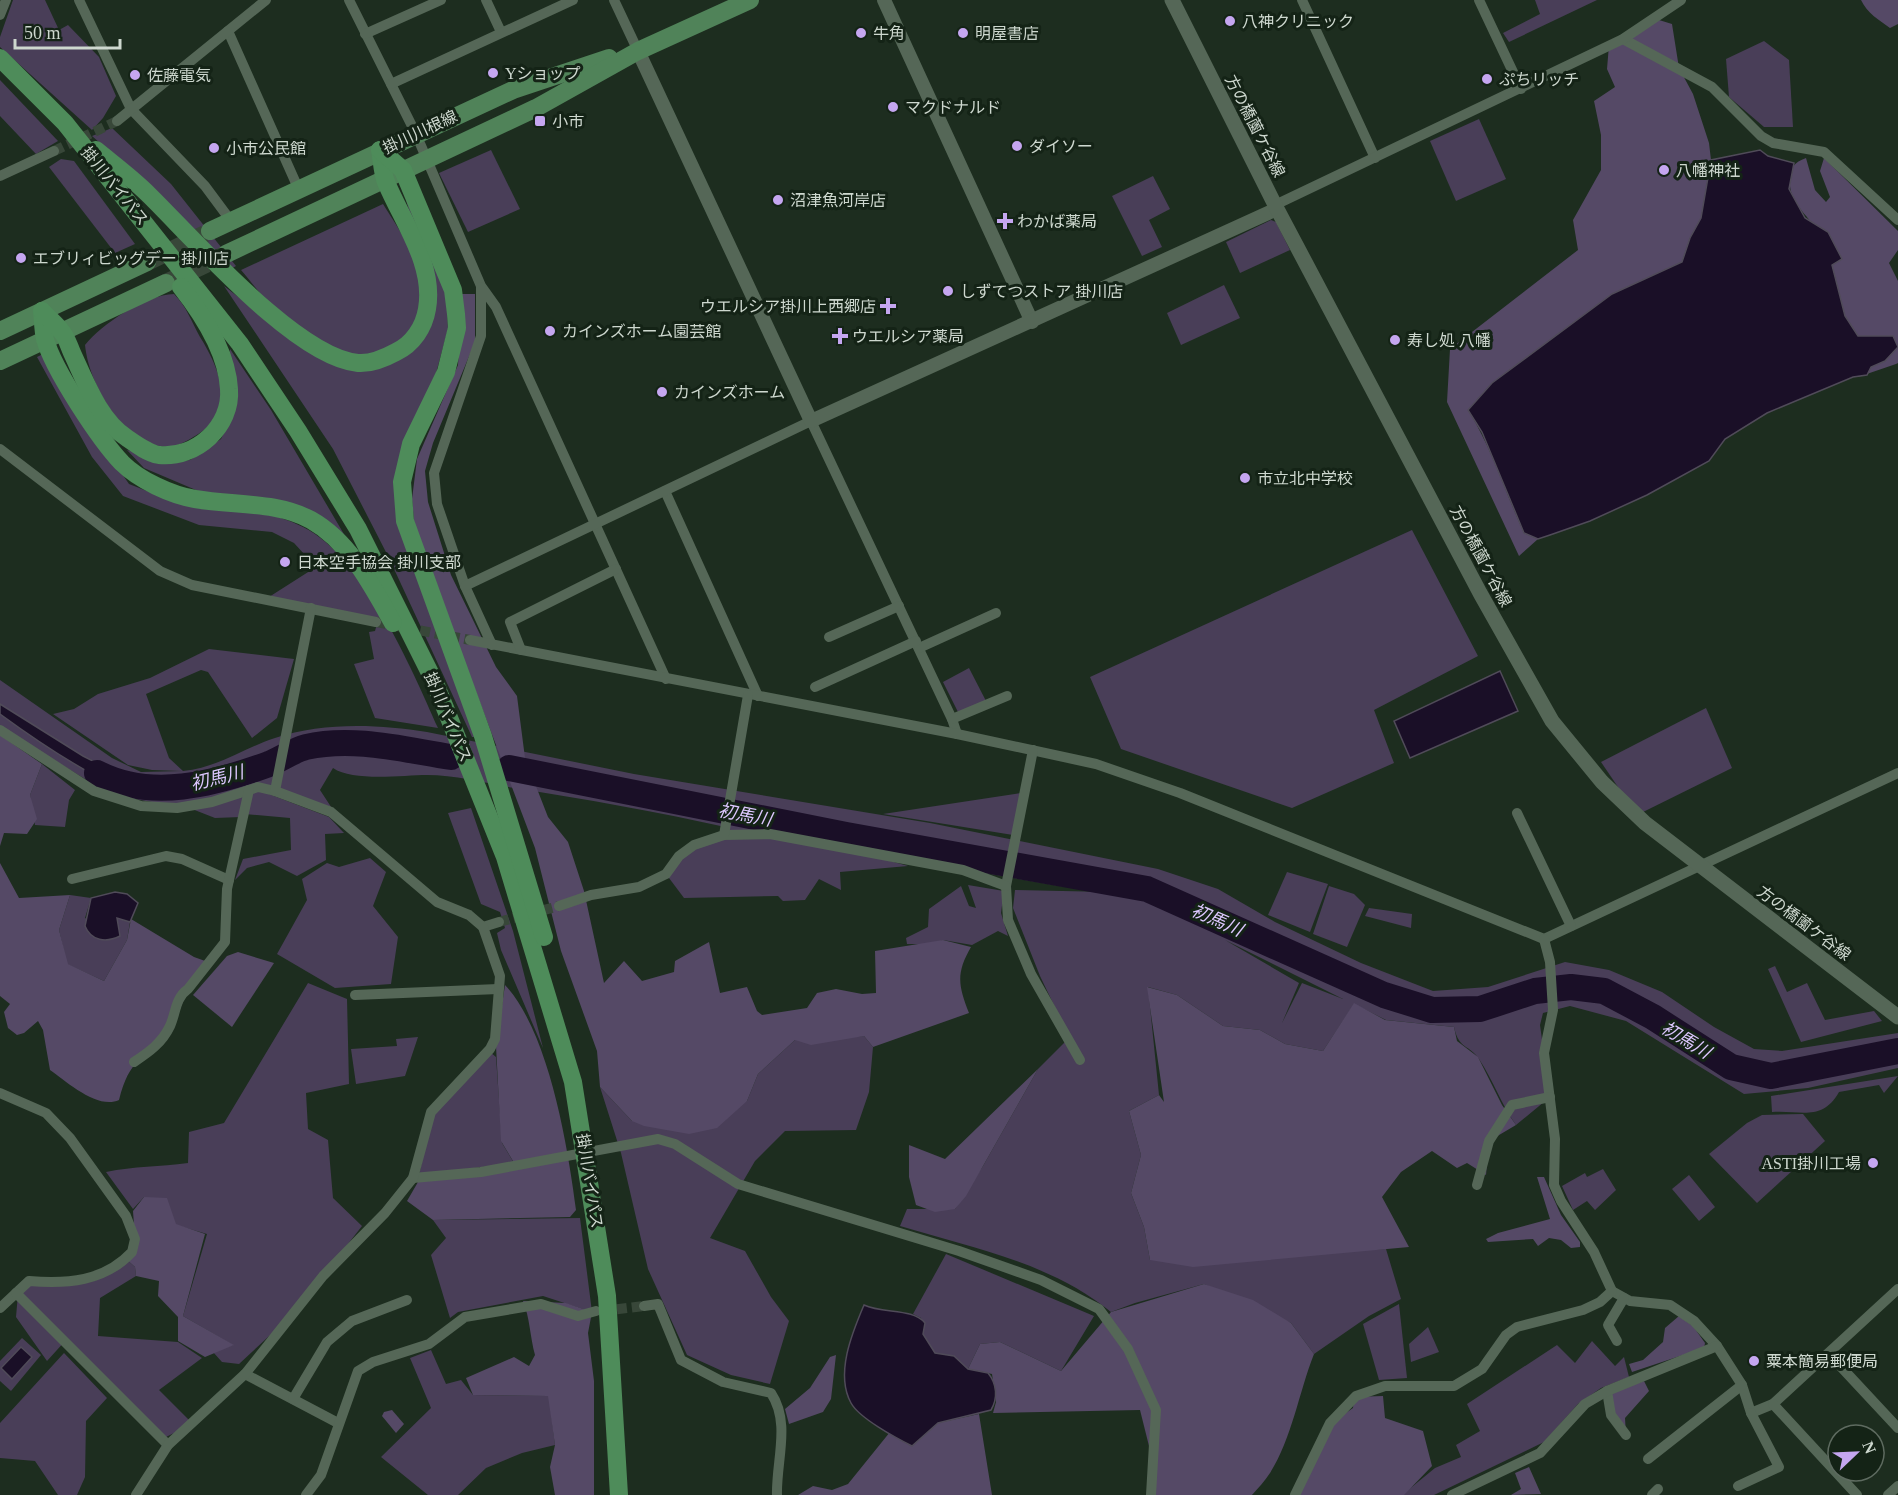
<svg xmlns="http://www.w3.org/2000/svg" width="1898" height="1495" font-family="'Times New Roman','Noto Sans JP',serif">
<style>
.green{fill:#493e58;fill-rule:evenodd}
.forest{fill:#554966}
.water{fill:#1a0f27;stroke:#504b59;stroke-width:1.5}
.lines{fill:none;stroke-linecap:round;stroke-linejoin:round}
.river{stroke:#1a0f27;stroke-width:26}
.minor-tunnel{stroke:#384739;stroke-width:10;stroke-dasharray:10 5;stroke-linecap:butt}
.primary-tunnel{stroke:#384739;stroke-width:18;stroke-dasharray:18 9;stroke-linecap:butt}
.minor{stroke:#556757;stroke-width:10}
.tertiary{stroke:#556757;stroke-width:14}
.secondary{stroke:#556757;stroke-width:15}
.primary{stroke:#508359;stroke-width:18}
.trunk{stroke:#4e8c5a;stroke-width:18}
.poi-dot{fill:#c5a6f0;stroke:#142316;stroke-width:2}
.labels{text-anchor:middle;dominant-baseline:central;stroke-width:6;stroke-linejoin:round;paint-order:stroke}
.poi-label{font-size:16px;fill:#ced8cf;stroke:#142316;text-anchor:start}
.street-label{font-size:16px;fill:#ced8cf;stroke:#142316}
.water-label{font-size:18px;font-style:italic;fill:#ddc7ff;stroke:#142316}
</style>
<rect width="100%" height="100%" fill="#1d2d1f"/>
<g class="green">
<polygon points="13,0 45,0 59,30 68,25 99,57 116,96 103,118 92,130 0,47 0,37"/>
<polygon points="1535,0 1597,0 1509,42 1503,33 1540,14"/>
<polygon points="1764,41 1789,60 1793,127 1764,127 1729,97 1726,59"/>
<polygon points="0,80 58,141 36,154 0,116"/>
<polygon points="1479,119 1506,179 1456,201 1430,141"/>
<polygon points="112,128 171,184 236,266 229,270 144,181 92,136"/>
<polygon points="491,150 520,209 468,232 439,173"/>
<polygon points="61,159 74,161 135,244 115,253 49,167"/>
<polygon points="1153,176 1170,209 1149,220 1162,247 1142,256 1112,196"/>
<polygon points="406,199 446,291 448,329 432,388 396,491 478,737 472,737 388,556 333,449 224,286 266,318 375,368 433,313"/>
<path d="M383,204C398,228 416,253 420,282C427,319 401,358 361,355C341,354 322,344 305,335C280,321 259,291 241,270Z"/>
<polygon points="1271,220 1276,222 1290,250 1240,273 1226,242"/>
<polygon points="1224,285 1240,318 1181,345 1167,313"/>
<path d="M174,294C187,307 191,321 200,337C220,369 238,412 195,436C187,441 175,448 165,447C121,442 89,384 85,345C102,324 145,295 174,294Z"/>
<polygon points="230,349 271,410 348,541 326,524 203,493 144,468 127,450 174,462 190,460 221,439 229,422"/>
<path d="M45,353L51,370L129,484L147,491C196,500 258,505 303,527C364,557 411,667 438,728L375,718L354,664L374,659L369,632L375,631L378,620L269,597L316,567L294,543L272,532L199,525L123,496L92,457L37,357Z"/>
<polygon points="1412,530 1478,656 1374,710 1394,763 1292,808 1121,749 1090,677"/>
<path d="M209,649L294,659L277,718L252,738L208,672L201,670L146,694L169,758L183,771C217,768 244,748 275,738C322,722 378,724 427,732L634,774L930,823L1158,869L1218,889L1275,922L1361,963L1433,991L1488,987L1565,962L1609,970L1662,992L1714,1027L1754,1049L1782,1051L1898,1033V1068L1808,1088L1744,1094L1626,1021L1570,1006L1543,1013L1540,1025L1550,1097L1516,1125C1501,1104 1493,1080 1479,1059C1469,1044 1459,1050 1454,1027L1386,1020L1354,1004L1323,1051L1285,1044L1260,1030L1223,1026L1177,995L1148,987L1159,1095L1129,1111L1141,1155L1131,1193L1144,1227L1150,1260L1386,1249L1401,1299L1369,1316L1314,1354L1291,1323L1204,1284L1135,1303L1111,1312C1051,1263 973,1248 900,1226L907,1209H955L983,1166L1038,1069L1068,1039L1075,1049L1040,976L1013,908L1015,890L1108,892L1059,886L848,849L908,866L840,872L841,890L819,879L805,900L783,901L778,896L684,898L666,874L688,850L730,828C658,812 586,799 514,788C486,783 455,775 427,775C403,775 353,782 333,768L320,790L339,819L261,791L329,817L344,833L325,834L326,860L297,876L269,862L247,868L235,880L243,859L291,850L290,818L244,814L241,817L215,818L192,809L129,798L103,790L0,727V680L112,758L141,772L182,771L152,770L128,765L53,714L74,709L98,694L150,678ZM1225,940L1343,999L1302,983L1282,1023L1299,983Z"/>
<polygon points="969,668 986,701 959,714 943,682"/>
<polygon points="1706,708 1732,768 1637,815 1601,762"/>
<polygon points="42,764 75,790 69,800 65,827 35,825 30,795"/>
<polygon points="1021,793 1013,835 883,814"/>
<polygon points="471,808 513,931 543,1048 501,950 497,933 505,928 500,912 481,904 448,813"/>
<polygon points="370,858 386,872 373,906 398,937 391,984 335,988 277,954 307,900 302,879 327,863 339,867"/>
<polygon points="1287,872 1328,884 1310,932 1268,915"/>
<polygon points="968,885 1004,891 1001,913 1008,936 998,931 972,945 943,940 934,944 907,944 906,938 928,927 929,909 961,886 969,906 976,908"/>
<polygon points="1329,886 1354,894 1365,905 1347,947 1313,934"/>
<polygon points="70,895 91,898 85,918 120,936 116,918 130,922 127,940 104,981 67,964 59,930"/>
<polygon points="1369,908 1412,914 1411,928 1365,916"/>
<polygon points="1775,966 1787,992 1807,983 1825,1020 1874,1011 1882,1021 1801,1042 1768,969"/>
<path d="M308,983L347,999L349,1084L306,1093L308,1129L328,1140L333,1198L362,1226L294,1313L239,1364L222,1362L213,1352L233,1345L183,1316L207,1234L176,1225L144,1197L133,1209L106,1172C134,1166 160,1167 188,1163L189,1132L224,1123Z"/>
<polygon points="864,1036 873,1047 869,1092 856,1130 785,1131 755,1161 710,1238 745,1251 771,1297 789,1321 770,1384 731,1375 687,1355 648,1269 621,1153 600,1087 632,1121 747,1101 758,1074 795,1040"/>
<polygon points="418,1037 405,1076 356,1084 351,1049 397,1046 396,1039"/>
<polygon points="490,1052 496,1057 502,1143 514,1163 419,1175 433,1112"/>
<path d="M1898,1076L1884,1093L1879,1085L1839,1092C1822,1122 1801,1110 1772,1112L1771,1096Z"/>
<polygon points="1803,1114 1825,1141 1757,1203 1709,1154 1747,1123 1762,1115"/>
<polygon points="1603,1169 1616,1190 1595,1210 1587,1201 1573,1210 1562,1186 1585,1173 1587,1177"/>
<polygon points="1689,1175 1715,1207 1699,1221 1672,1189"/>
<polygon points="580,1218 592,1312 543,1296 458,1312 450,1318 431,1255 446,1238 433,1220"/>
<polygon points="946,1254 1094,1316 1061,1371 1000,1342 980,1344 968,1369 954,1356 935,1354 923,1334 921,1318 913,1314"/>
<polygon points="126,1259 135,1267 136,1276 100,1298 98,1336 178,1342 202,1358 159,1390 189,1420 176,1432 166,1437 66,1340 47,1361 16,1317 18,1294 34,1282 95,1281"/>
<polygon points="1399,1304 1407,1378 1379,1380 1363,1324"/>
<polygon points="1428,1327 1439,1352 1411,1362 1409,1344"/>
<polygon points="22,1338 41,1355 11,1391 0,1381 0,1361"/>
<polygon points="1592,1341 1615,1366 1624,1357 1629,1377 1601,1388 1578,1404 1544,1442 1434,1495 1402,1495 1435,1468 1461,1457 1456,1445 1480,1431 1467,1404 1557,1345 1575,1363"/>
<polygon points="431,1350 446,1384 461,1380 473,1395 549,1396 555,1445 522,1453 486,1468 458,1495 428,1495 381,1457 431,1408 410,1358"/>
<polygon points="64,1353 107,1398 86,1421 85,1477 77,1495 58,1495 35,1461 0,1458 0,1423"/>
</g>
<g class="forest">
<path d="M1861,0H1898V24L1890,28C1879,20 1867,13 1861,0Z"/>
<path d="M1659,20L1672,24L1679,68L1693,94L1709,143L1711,160L1701,218L1690,238L1682,262L1612,294L1492,383L1468,410C1492,448 1505,492 1524,533L1538,539L1519,556L1447,402L1450,349L1578,250L1573,220L1601,170V135L1594,101L1615,87L1607,69L1609,45Z"/>
<path d="M1806,158L1815,190L1826,202L1830,197L1820,171L1824,158L1898,231V250L1889,263L1898,281V363L1896,364L1858,377C1845,331 1835,277 1818,234C1811,217 1792,206 1790,186C1788,171 1792,163 1806,158Z"/>
<path d="M462,294H475V342L433,443L425,471L428,502L451,575L496,667L517,696L525,758L548,817L568,842L584,891L604,983L624,961L642,981L674,972L675,961L709,942L720,993L747,987L757,1011L762,1015L807,1008L817,993L836,989L862,994L876,993L875,951L943,940L971,947C956,973 958,985 969,1013L873,1047L864,1036L811,1045L795,1040L758,1074L747,1101L717,1128L689,1134L644,1126L632,1121L600,1087L597,1051L561,951L535,848L415,531L412,499L417,459L458,365Z"/>
<polygon points="0,735 42,764 30,795 37,819 27,834 4,833 0,846"/>
<path d="M0,863L19,898L70,895L59,930L68,964L104,981L127,940L131,919L194,957L208,962C187,982 183,1011 165,1033C142,1063 130,1057 119,1100C98,1110 67,1082 50,1070L43,1030L38,1021L24,1033L17,1035L8,1028L4,1012L10,1004L0,996Z"/>
<polygon points="238,952 274,963 232,1027 193,995 227,956"/>
<path d="M505,985C549,1032 568,1147 576,1210L570,1217L433,1220L407,1201L418,1182L516,1166L501,1141L496,1046Z"/>
<polygon points="1147,987 1177,995 1223,1026 1260,1030 1285,1044 1323,1051 1354,1003 1385,1020 1454,1027 1457,1041 1478,1057 1502,1105 1516,1125 1489,1141 1486,1175 1467,1163 1457,1168 1432,1151 1401,1172 1382,1197 1409,1247 1193,1267 1150,1260 1144,1227 1131,1193 1141,1155 1129,1111 1159,1095 1164,1102"/>
<polygon points="1038,1069 966,1196 955,1209 935,1212 916,1205 909,1177 909,1145 945,1159"/>
<polygon points="1537,1177 1544,1177 1561,1215 1580,1242 1580,1247 1571,1248 1561,1240 1549,1238 1538,1246 1533,1239 1488,1242 1486,1239 1498,1233 1550,1219"/>
<polygon points="144,1197 167,1198 176,1224 205,1234 183,1316 234,1345 205,1357 178,1341 178,1317 158,1296 159,1281 136,1276 135,1267 126,1259 135,1239 133,1211"/>
<path d="M1204,1284L1253,1300L1291,1323L1314,1354C1299,1392 1292,1438 1270,1473C1265,1481 1258,1488 1252,1495H1156L1150,1450L1140,1410L993,1413L996,1402L992,1374L968,1369L980,1344L1000,1342L1061,1371L1111,1312Z"/>
<path d="M523,1301L566,1303L592,1312L588,1333L594,1381V1495H555L550,1467L555,1445L548,1396L473,1395L466,1378L514,1357L529,1366L535,1355C530,1337 530,1318 523,1301Z"/>
<polygon points="1679,1316 1693,1326 1705,1343 1704,1348 1632,1372 1629,1364 1643,1360 1663,1342 1665,1328"/>
<polygon points="836,1355 831,1399 823,1412 789,1424 785,1409 810,1388 830,1357"/>
<polygon points="1644,1381 1649,1391 1625,1418 1626,1435 1611,1415 1609,1393"/>
<polygon points="1383,1396 1385,1418 1423,1431 1432,1466 1404,1495 1299,1495 1330,1424 1353,1408 1354,1397"/>
<polygon points="392,1410 404,1424 396,1433 382,1416 384,1412"/>
<polygon points="979,1414 992,1495 798,1495 813,1486 832,1490 848,1484 890,1432 911,1446 938,1423"/>
<polygon points="1529,1467 1541,1494 1511,1495 1521,1489 1515,1473"/>
</g>
<g class="water">
<polygon points="1760,150 1768,156 1794,163 1789,189 1805,218 1828,232 1842,259 1832,265 1845,316 1858,336 1893,336 1898,347 1885,361 1871,367 1867,375 1853,377 1767,413 1725,439 1709,461 1647,495 1590,521 1550,535 1538,539 1524,533 1482,432 1468,410 1492,383 1612,294 1682,262 1690,238 1701,218 1711,160"/>
<polygon points="1500,671 1518,711 1410,758 1394,721"/>
<path d="M0,704L83,756L128,779L129,793C83,772 41,744 0,714Z"/>
<path d="M115,892L127,894L138,903L130,922L117,918L120,936C106,943 91,941 85,926L91,898Z"/>
<path d="M864,1305C883,1314 913,1308 925,1323L923,1334L935,1353L954,1356L968,1369L988,1373C997,1384 998,1398 991,1410L938,1423L912,1446C896,1438 859,1418 851,1403C835,1374 852,1333 864,1305Z"/>
<polygon points="21,1347 32,1357 12,1379 1,1368"/>
</g>
<g class="lines">
<g class="river">
<polyline points="509,768 846,835 1147,889 1384,995 1432,1010 1480,1009 1535,991 1571,987 1604,991 1653,1017 1731,1067 1771,1076 1898,1051"/>
<path d="M97,773C151,801 214,784 269,764C281,759 294,750 306,747C354,736 405,750 451,757"/>
</g>
<g class="minor-tunnel">
<polyline points="54,151 117,121"/>
<polyline points="376,622 470,640"/>
<polyline points="499,922 559,906"/>
<polyline points="602,1311 644,1306"/>
</g>
<g class="primary-tunnel">
<polyline points="147,262 205,234"/>
<polyline points="166,283 225,255"/>
</g>
<g class="minor">
<polyline points="79,0 131,109 205,186 231,221"/>
<polyline points="349,0 416,134 481,286 496,307 666,679"/>
<polyline points="486,0 501,32"/>
<polyline points="614,0 638,51"/>
<polyline points="1302,0 1375,158"/>
<polyline points="1479,0 1521,89"/>
<polyline points="0,15 6,0"/>
<polyline points="228,31 299,190"/>
<polyline points="365,34 441,0"/>
<polyline points="1623,39 1712,87 1761,136 1773,143 1824,152 1898,220"/>
<polyline points="391,84 573,0"/>
<polyline points="117,121 266,0"/>
<polyline points="0,176 54,151"/>
<polyline points="1275,205 1623,39 1681,0"/>
<polyline points="481,287 481,336 434,473 437,504 465,586 492,645"/>
<polyline points="0,449 160,571 192,585 376,622"/>
<polyline points="665,491 758,696"/>
<polyline points="465,586 811,421 952,719 957,734"/>
<polyline points="829,637 899,606"/>
<polyline points="470,640 957,734 1096,764 1180,793 1544,939 1898,773"/>
<polyline points="919,648 996,613"/>
<polyline points="521,650 510,622 616,569"/>
<polyline points="815,687 916,641"/>
<polyline points="952,719 1007,696"/>
<polyline points="0,730 94,791 141,806 177,808 212,802 258,787 275,791"/>
<polyline points="1033,750 1006,886 1008,920 1031,974 1080,1060"/>
<polyline points="1517,813 1571,926"/>
<polyline points="724,835 770,834 963,870 1006,886"/>
<polyline points="72,879 166,856 182,859 229,880"/>
<polyline points="559,906 591,895 639,887 666,874 679,856 694,845 724,835 748,695"/>
<polyline points="483,927 499,922"/>
<polyline points="1544,939 1550,962 1553,1010 1544,1053 1555,1139 1554,1185 1561,1201 1594,1252 1612,1291 1630,1301 1670,1305 1694,1321 1717,1346 1742,1385 1751,1413 1773,1404 1898,1289"/>
<polyline points="355,995 498,989"/>
<path d="M134,1062C149,1052 162,1043 170,1026C176,1013 175,998 188,989L225,942L227,889L249,790"/>
<path d="M0,1093L46,1113L70,1138L126,1216L135,1239L132,1252C104,1282 67,1284 29,1281L0,1308"/>
<polyline points="413,1178 481,1172 658,1139 675,1144 738,1184 959,1251 1041,1280 1099,1309 1128,1349 1156,1410 1151,1495"/>
<polyline points="1477,1185 1489,1141 1512,1105 1550,1097"/>
<polyline points="16,1293 168,1445"/>
<path d="M644,1306L658,1304L681,1360L723,1382L771,1393C791,1423 776,1461 777,1495"/>
<polyline points="1617,1341 1608,1325 1624,1298"/>
<polyline points="1829,1354 1898,1428"/>
<polyline points="245,1374 338,1423"/>
<polyline points="1607,1391 1611,1415 1626,1435"/>
<polyline points="293,1399 327,1342 352,1321 407,1300"/>
<polyline points="1773,1404 1857,1495"/>
<polyline points="1648,1459 1742,1385"/>
<polyline points="1738,1486 1779,1467 1751,1413"/>
<polyline points="136,1495 168,1445 245,1374 323,1276 385,1213 413,1178 431,1112 490,1049 495,1039 500,976 483,927 469,915 437,902 331,812 275,791 311,608"/>
<polyline points="306,1495 321,1475 358,1371 373,1362 429,1344 465,1317 541,1304 578,1316 596,1311"/>
<polyline points="1295,1495 1330,1423 1356,1396 1385,1386 1454,1386 1482,1369 1506,1335 1517,1327 1583,1310 1600,1302 1612,1291"/>
<polyline points="1452,1495 1540,1453 1585,1404 1607,1391 1717,1346"/>
<polyline points="1652,1495 1658,1489"/>
<polyline points="1888,1495 1898,1486"/>
</g>
<g class="tertiary">
<polyline points="884,0 1032,322"/>
<polyline points="638,51 811,421 1277,209"/>
</g>
<polyline class="secondary" points="1172,0 1275,205 1480,593 1552,721 1602,782 1645,823 1898,1017"/>
<g class="primary">
<polyline points="210,231 513,90 609,58"/>
<polyline points="226,254 536,108 638,51 750,0"/>
<polyline points="0,331 147,262"/>
<polyline points="0,361 166,283"/>
</g>
<g class="trunk">
<polyline points="0,58 65,123 240,344 298,431 358,529 435,683 505,857 573,1082 607,1296 619,1495"/>
<path d="M96,150C113,164 132,178 148,194C193,238 297,358 358,363C371,364 385,358 396,352C413,344 424,327 427,309C435,264 402,221 386,182C382,172 382,160 380,150"/>
<polyline points="380,150 403,170 453,290 456,314 457,328 446,372 411,444 402,482 405,521 483,736 544,937"/>
<path d="M42,311C43,320 43,330 45,339C53,369 100,440 122,463C139,480 171,495 195,499C234,506 276,501 311,520C350,542 372,586 393,623"/>
<path d="M42,311C48,318 56,324 61,331C67,337 69,347 73,355C86,383 100,421 127,438C137,445 148,453 159,455C196,459 232,426 229,389C227,352 203,315 181,287"/>
</g>
</g>
<g class="poi-dot">
<circle cx="1230" cy="21" r="6"/>
<circle cx="861" cy="33" r="6"/>
<circle cx="963" cy="33" r="6"/>
<circle cx="493" cy="73" r="6"/>
<circle cx="135" cy="75" r="6"/>
<circle cx="1487" cy="79" r="6"/>
<circle cx="893" cy="107" r="6"/>
<rect x="534" y="115" width="12" height="12" rx="3"/>
<circle cx="1017" cy="146" r="6"/>
<circle cx="214" cy="148" r="6"/>
<circle cx="1664" cy="170" r="6"/>
<circle cx="778" cy="200" r="6"/>
<path d="M1002 212h6v6h6v6h-6v6h-6v-6h-6v-6h6z"/>
<circle cx="21" cy="258" r="6"/>
<circle cx="948" cy="291" r="6"/>
<path d="M885 297h6v6h6v6h-6v6h-6v-6h-6v-6h6z"/>
<circle cx="550" cy="331" r="6"/>
<path d="M837 327h6v6h6v6h-6v6h-6v-6h-6v-6h6z"/>
<circle cx="1395" cy="340" r="6"/>
<circle cx="662" cy="392" r="6"/>
<circle cx="1245" cy="478" r="6"/>
<circle cx="285" cy="562" r="6"/>
<circle cx="1873" cy="1163" r="6"/>
<circle cx="1754" cy="1361" r="6"/>
</g>
<g class="labels">
<g class="poi-label">
<text x="1242" y="21">八神クリニック</text>
<text x="873" y="33">牛角</text>
<text x="975" y="33">明屋書店</text>
<text x="505" y="73">Yショップ</text>
<text x="147" y="75">佐藤電気</text>
<text x="1499" y="79">ぷちリッチ</text>
<text x="905" y="107">マクドナルド</text>
<text x="552" y="121">小市</text>
<text x="1029" y="146">ダイソー</text>
<text x="226" y="148">小市公民館</text>
<text x="1676" y="170">八幡神社</text>
<text x="790" y="200">沼津魚河岸店</text>
<text x="1017" y="221">わかば薬局</text>
<text x="33" y="258">エブリィビッグデー 掛川店</text>
<text x="960" y="291">しずてつストア 掛川店</text>
<text x="876" y="306" text-anchor="end">ウエルシア掛川上西郷店</text>
<text x="562" y="331">カインズホーム園芸館</text>
<text x="852" y="336">ウエルシア薬局</text>
<text x="1407" y="340">寿し処 八幡</text>
<text x="674" y="392">カインズホーム</text>
<text x="1257" y="478">市立北中学校</text>
<text x="297" y="562">日本空手協会 掛川支部</text>
<text x="1861" y="1163" text-anchor="end">ASTI掛川工場</text>
<text x="1766" y="1361">粟本簡易郵便局</text>
</g>
<g class="street-label">
<text transform="translate(1255 126) rotate(63)">方の橋薗ケ谷線</text>
<text transform="translate(420 132) rotate(-25)">掛川川根線</text>
<text transform="translate(115 186) rotate(51)">掛川バイパス</text>
<text transform="translate(1481 556) rotate(62)">方の橋薗ケ谷線</text>
<text transform="translate(448 717) rotate(67)">掛川バイパス</text>
<text transform="translate(1804 923) rotate(37)">方の橋薗ケ谷線</text>
<text transform="translate(590 1181) rotate(81)">掛川バイパス</text>
</g>
<g class="water-label">
<text transform="translate(217 778) rotate(-14)">初馬川</text>
<text transform="translate(745 815) rotate(11)">初馬川</text>
<text transform="translate(1217 920) rotate(24)">初馬川</text>
<text transform="translate(1686 1040) rotate(31)">初馬川</text>
</g>
</g>
<g transform="translate(1856 1453) rotate(67)"><circle r="28" fill="#142316" stroke="#5e6b60" stroke-width="1.5"/>
<path d="M0-4.5L10 22L0 15L-10 22Z" fill="#c5a6f0"/>
<text y="-9" font-size="16" font-weight="bold" text-anchor="middle" fill="#ced8cf">N</text>
</g>
<path d="M15 39v9h105v-9" fill="none" stroke="#ced8cf" stroke-width="3"/>
<text x="24" y="39" font-size="18" fill="#ced8cf" stroke="#142316" stroke-width="4.5" paint-order="stroke">50 m</text>
</svg>
